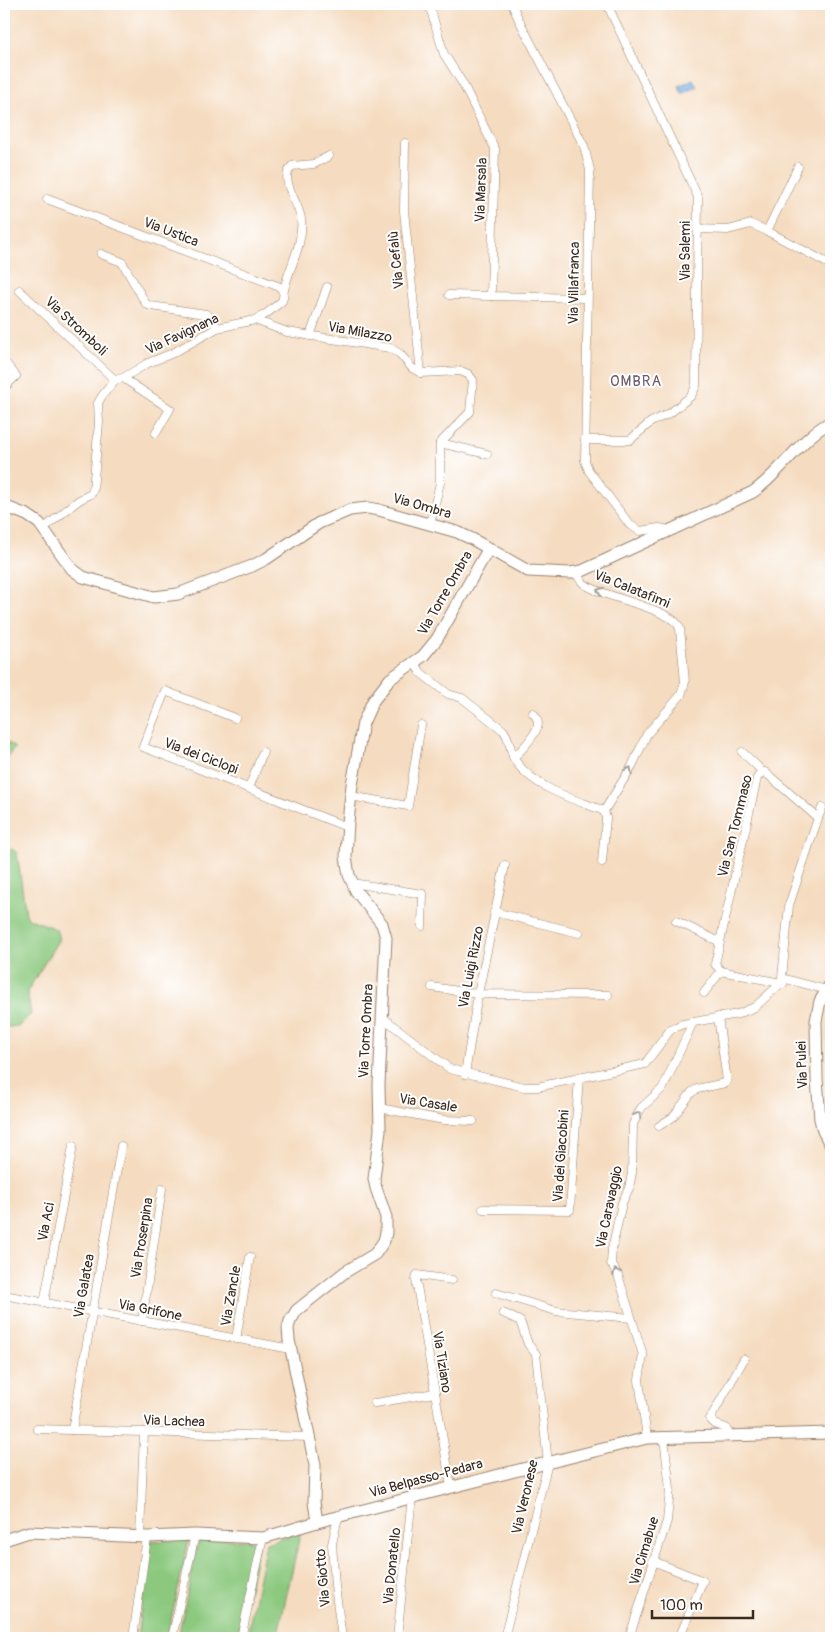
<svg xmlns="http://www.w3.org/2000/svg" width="835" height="1642" font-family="Pangolin,sans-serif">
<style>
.green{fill:#8cc97f;stroke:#647a4e}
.water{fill:#6faae0;stroke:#556a7f}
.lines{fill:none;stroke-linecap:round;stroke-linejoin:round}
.street-casing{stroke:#98826e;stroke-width:9}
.secondary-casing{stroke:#98826e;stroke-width:13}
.street{stroke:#fff;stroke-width:8}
.secondary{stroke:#fff;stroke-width:11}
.oneway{stroke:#a79f9a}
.labels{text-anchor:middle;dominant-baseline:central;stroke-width:4;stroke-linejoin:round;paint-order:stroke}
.street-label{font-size:14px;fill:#3b2a1e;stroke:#fff}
.neighbourhood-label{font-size:15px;letter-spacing:1px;fill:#6d5c69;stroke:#fff}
</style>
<rect width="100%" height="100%" fill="#fff"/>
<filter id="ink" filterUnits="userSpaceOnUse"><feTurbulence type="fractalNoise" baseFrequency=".02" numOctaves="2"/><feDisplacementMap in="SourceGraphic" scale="10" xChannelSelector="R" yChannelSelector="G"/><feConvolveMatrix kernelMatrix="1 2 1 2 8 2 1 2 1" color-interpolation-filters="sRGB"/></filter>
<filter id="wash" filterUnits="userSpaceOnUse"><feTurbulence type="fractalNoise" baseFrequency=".0096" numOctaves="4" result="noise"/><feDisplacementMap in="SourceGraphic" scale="20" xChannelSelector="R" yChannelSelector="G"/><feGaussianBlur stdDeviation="1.12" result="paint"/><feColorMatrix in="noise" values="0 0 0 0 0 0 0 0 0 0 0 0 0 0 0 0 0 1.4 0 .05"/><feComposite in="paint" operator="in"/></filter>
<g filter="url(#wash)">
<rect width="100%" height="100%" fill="#f5dbbf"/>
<g class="green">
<polygon points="4,739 15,748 4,761"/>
<polygon points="12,849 17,853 26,915 30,919 56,929 59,939 27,992 31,1014 19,1026 8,1027 4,1025 4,850"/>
<polygon points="301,1531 277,1638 248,1632 266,1543"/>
<polygon points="199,1538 256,1541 258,1546 238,1638 178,1638"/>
<polygon points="189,1540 167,1638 137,1638 150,1541"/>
</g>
<polygon class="water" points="693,79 697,87 682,94 679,86"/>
</g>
<g filter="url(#ink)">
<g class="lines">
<defs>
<g id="street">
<polyline points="429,4 444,54 463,84 495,149 491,296 586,298"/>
<polyline points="512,4 518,18 584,146 590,170 585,461 589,471 630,525 640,531 659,528 665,529 667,532"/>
<polyline points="405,143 404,211 421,373"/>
<polyline points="47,199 280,287 283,292"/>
<polyline points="697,229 728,230 751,224 767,231 831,265"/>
<polyline points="767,231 798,167"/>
<polyline points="101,254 122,262 146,304 151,306 206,314 210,317 217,328"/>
<polyline points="19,290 115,380"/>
<polyline points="449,295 491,296"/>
<polyline points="255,320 287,332 390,348 400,354 412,368 421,373 461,371 468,374 473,380 470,412 440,443 440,483 430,524"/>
<polyline points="310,336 327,287"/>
<polyline points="4,361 16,376 4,388"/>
<polyline points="123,378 170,409 156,433"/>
<polyline points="585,440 630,440 651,422 670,413 691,396 696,386 698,197 607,4"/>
<polyline points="440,443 487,454"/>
<path d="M44,528L79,500L91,494L93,490L99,422L98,403L102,396L115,380L123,378L148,363L173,353L217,328L255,320L266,314L282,301C284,297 283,294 284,290C289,267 304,244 301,219C299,202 278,180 292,166L314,164L329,156"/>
<path d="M576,573C578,577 580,580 583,583C601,598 675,608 680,629L685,682L681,695L647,734L632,766L604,811"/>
<path d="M414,662L421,673L448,694L462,698L503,730C511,738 509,752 516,762C536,789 574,799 604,811"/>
<polyline points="235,718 165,691 143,747 347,827"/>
<polyline points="742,752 757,766 762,772"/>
<path d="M513,757C520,753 538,732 538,724C538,719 536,716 533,713"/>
<polyline points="249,788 263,752"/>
<polyline points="350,796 408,806 421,725"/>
<polyline points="818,818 822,808"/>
<polyline points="602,862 606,818 604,811"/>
<polyline points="352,883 423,894 422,926"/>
<polyline points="494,912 579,933"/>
<polyline points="676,921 720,942"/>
<polyline points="782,978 789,905 818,818 765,772 762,772 757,778 715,964 721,971 781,983 782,978 827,990"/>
<polyline points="432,987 478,994 608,995"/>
<polyline points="704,993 721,971"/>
<polyline points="382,1017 450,1069 524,1087 537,1087 645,1064 671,1029 683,1024 738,1014 755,1007 781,983 783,984"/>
<polyline points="465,1074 478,994 505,865"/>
<polyline points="379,1108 444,1120 473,1121"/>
<polyline points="659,1126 673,1117 692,1092 697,1089 725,1083 727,1081 718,1017"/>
<polyline points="483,1209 570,1210 579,1077"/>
<polyline points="496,1293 556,1311 631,1318"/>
<polyline points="4,1295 291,1349"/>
<polyline points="44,1303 73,1146"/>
<polyline points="503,1313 520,1321 528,1344 536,1354 548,1463 504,1638"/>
<polyline points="142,1321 162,1189"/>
<polyline points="236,1339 250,1257"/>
<polyline points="375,1403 435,1393"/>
<polyline points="37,1429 310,1437"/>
<polyline points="72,1430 121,1146"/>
<polyline points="729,1436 726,1428 715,1424 710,1419 744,1359"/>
<polyline points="647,1438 639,1380 643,1355 618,1275 611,1263 612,1249 622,1203 629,1188 632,1173 633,1124 641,1108 663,1088 693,1022"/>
<polyline points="451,1487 416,1280 417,1275 452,1280"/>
<polyline points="338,1517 332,1544 335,1586 342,1638"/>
<polyline points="140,1536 144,1432"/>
<polyline points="653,1561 703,1581 679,1638"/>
<polyline points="133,1638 147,1537"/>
<polyline points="172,1638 195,1535"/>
<polyline points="241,1638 263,1538"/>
<polyline points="397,1638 412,1497"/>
<polyline points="629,1638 667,1521 670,1489 664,1438"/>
</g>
<g id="secondary">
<path d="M4,506L27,515L39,523L72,569L83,577L154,597L178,594L252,566L266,559L319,523L350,510L368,508L379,510L457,532L472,539L528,571L570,573L582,571L753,492C782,472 800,438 831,422"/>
<polyline points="831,983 820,1001 816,1021 817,1079 820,1119 823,1131 831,1146"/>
<polyline points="317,1522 314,1502 315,1465 289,1340 288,1328 290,1321 297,1310 345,1272 375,1254 384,1241 386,1233 386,1217 376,1188 374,1179 380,1130 379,1085 386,938 382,924 356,891 349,875 346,857 348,822 352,785 363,723 373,701 390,679 423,656 437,639 489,548"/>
<polyline points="4,1540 29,1532 147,1537 195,1535 263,1538 317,1522 503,1474 647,1438 831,1433"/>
</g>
</defs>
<use href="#street" class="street-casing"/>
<use href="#secondary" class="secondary-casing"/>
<use href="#street" class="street"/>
<use href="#secondary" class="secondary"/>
</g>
<defs><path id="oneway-chevron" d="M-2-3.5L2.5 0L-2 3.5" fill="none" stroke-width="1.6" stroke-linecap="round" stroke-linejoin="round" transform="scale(1.25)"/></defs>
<g class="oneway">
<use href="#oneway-chevron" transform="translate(600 591) rotate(-158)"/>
<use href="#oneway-chevron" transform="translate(629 770) rotate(-61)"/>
<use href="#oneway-chevron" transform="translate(638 1115) rotate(-61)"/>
<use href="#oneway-chevron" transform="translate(616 1272) rotate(-117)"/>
</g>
</g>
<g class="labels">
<g class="street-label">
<text transform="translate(481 190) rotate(-88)">Via Marsala</text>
<text transform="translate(171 232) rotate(21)">Via Ustica</text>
<text transform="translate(685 251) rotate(-90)">Via Salemi</text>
<text transform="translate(396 260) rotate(-96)">Via Cefalù</text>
<text transform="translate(574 283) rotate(-89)">Via Villafranca</text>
<text transform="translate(76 326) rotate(43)">Via Stromboli</text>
<text transform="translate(360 332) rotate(10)">Via Milazzo</text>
<text transform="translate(182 334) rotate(-25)">Via Favignana</text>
<text transform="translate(422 506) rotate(16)">Via Ombra</text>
<text transform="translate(632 589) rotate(22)">Via Calatafimi</text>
<text transform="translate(445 593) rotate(-60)">Via Torre Ombra</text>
<text transform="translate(201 756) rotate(21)">Via dei Ciclopi</text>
<text transform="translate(735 826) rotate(-76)">Via San Tommaso</text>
<text transform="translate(471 967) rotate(-79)">Via Luigi Rizzo</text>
<text transform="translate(366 1031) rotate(-87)">Via Torre Ombra</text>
<text transform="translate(802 1065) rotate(-92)">Via Pulei</text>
<text transform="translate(428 1103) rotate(9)">Via Casale</text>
<text transform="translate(561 1156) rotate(-86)">Via dei Giacobini</text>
<text transform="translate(609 1207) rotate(-78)">Via Caravaggio</text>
<text transform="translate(46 1222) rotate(-79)">Via Aci</text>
<text transform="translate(142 1238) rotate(-81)">Via Proserpina</text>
<text transform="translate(84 1286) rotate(-80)">Via Galatea</text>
<text transform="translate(231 1296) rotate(-80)">Via Zancle</text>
<text transform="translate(150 1310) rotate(11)">Via Grifone</text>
<text transform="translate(442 1362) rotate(81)">Via Tiziano</text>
<text transform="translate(174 1421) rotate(2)">Via Lachea</text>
<text transform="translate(426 1478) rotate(-15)">Via Belpasso-Pedara</text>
<text transform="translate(525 1497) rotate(-77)">Via Veronese</text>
<text transform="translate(644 1551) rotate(-73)">Via Cimabue</text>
<text transform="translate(392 1566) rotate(-84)">Via Donatello</text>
<text transform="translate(323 1578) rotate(-95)">Via Giotto</text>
</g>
<g class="neighbourhood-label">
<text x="636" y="381">OMBRA</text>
</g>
</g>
<rect width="835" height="1642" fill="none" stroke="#fff" stroke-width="20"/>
<path d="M652 1610v8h101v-8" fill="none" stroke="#3b2a1e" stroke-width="2.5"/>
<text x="660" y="1610" font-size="15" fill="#3b2a1e" stroke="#ffffff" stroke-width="4" paint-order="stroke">100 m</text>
</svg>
